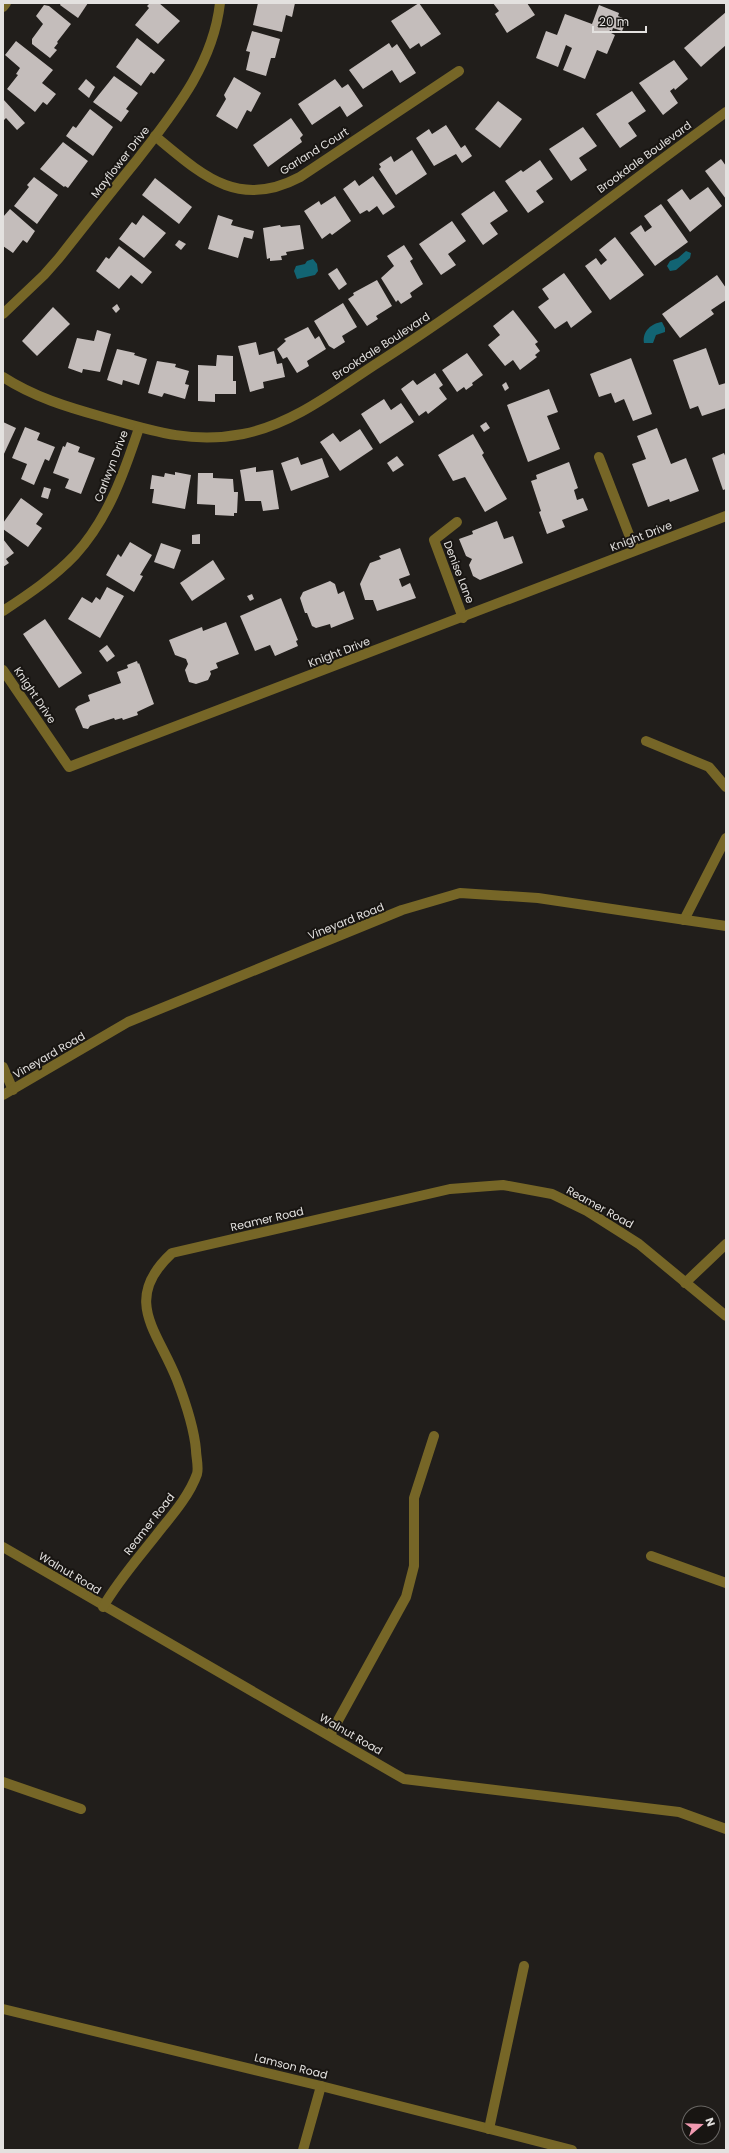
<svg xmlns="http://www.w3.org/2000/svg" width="729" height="2153" font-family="Poppins,sans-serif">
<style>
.water{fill:#126473}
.building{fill:#c4bdbb}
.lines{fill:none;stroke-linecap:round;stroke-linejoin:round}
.minor{stroke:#766627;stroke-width:10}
.labels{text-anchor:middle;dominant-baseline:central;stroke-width:4;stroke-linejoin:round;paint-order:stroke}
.street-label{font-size:11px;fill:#e3e1df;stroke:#181512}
</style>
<rect width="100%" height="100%" fill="#211e1b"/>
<g class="water">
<polygon points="686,251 691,253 690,258 676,270 670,271 667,266 670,261 678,258"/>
<polygon points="313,259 317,264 318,271 315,275 297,279 294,271 296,266 305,264 307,261"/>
<path d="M662,322L665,328V332L656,335L653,343H644C642,331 652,323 662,322Z"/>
</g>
<g class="building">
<polygon points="61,3 88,3 78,18 60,5"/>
<polygon points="150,3 159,3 180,21 158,44 135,25 149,8 147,6"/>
<polygon points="258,3 295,3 292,17 286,15 282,32 253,25"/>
<polygon points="419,3 441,34 421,47 419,43 410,49 391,21"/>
<polygon points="493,3 527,3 535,15 507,33 495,14 499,11"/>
<polygon points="44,5 49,6 71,24 57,42 58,43 54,48 57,50 50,58 32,44 32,39 43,24 36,16"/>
<polygon points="599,5 619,13 618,16 627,20 622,31 613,28 612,31 610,30 609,32 615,35 607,54 597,50 585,79 563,70 572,48 566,45 558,67 536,58 546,31 557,35 565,14 592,24"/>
<polygon points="726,12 726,45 701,67 684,48"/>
<polygon points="252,31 280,39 275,58 271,58 266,76 246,70 250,52 246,51"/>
<polygon points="137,38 165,60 154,74 151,72 141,86 116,67"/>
<polygon points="16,41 53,70 42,83 56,94 47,105 43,102 35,112 7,89 18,75 16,74 20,68 5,55"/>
<polygon points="389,43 392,48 397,44 416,73 400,83 392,70 363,89 349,70"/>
<polygon points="674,60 688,79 675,90 674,88 670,91 678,103 663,115 639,83"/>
<polygon points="114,76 138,93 126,109 129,111 121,122 93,102"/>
<polygon points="234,77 261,93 251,112 247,110 237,129 216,116 226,99 224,95"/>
<polygon points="86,79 95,87 89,98 78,89"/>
<polygon points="335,79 342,88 348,84 363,106 347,117 340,106 312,125 298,104"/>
<polygon points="632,91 646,111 628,123 637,136 620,148 596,114"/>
<polygon points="3,99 25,123 17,130 6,118 3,121"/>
<polygon points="498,101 522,119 500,148 475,129"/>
<polygon points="90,109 113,127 93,156 66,136 73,126 76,128"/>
<polygon points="291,118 303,135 300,138 302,142 268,167 253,145"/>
<polygon points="446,125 461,148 465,145 472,156 462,163 456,154 434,166 416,138 429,129 432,134"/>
<polygon points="583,127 597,146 579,158 587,170 571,181 549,149"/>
<polygon points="63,142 88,161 68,188 65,186 64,187 40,169"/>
<polygon points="412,150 427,174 396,195 379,169 381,167 379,164 391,156 394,162"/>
<polygon points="721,159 726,166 726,199 705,171"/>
<polygon points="540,160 553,179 536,191 544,202 528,213 505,181 521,170 523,172"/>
<polygon points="373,176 395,207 383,215 377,206 369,212 367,210 360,214 343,189 355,180 359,186"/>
<polygon points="34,177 58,195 37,224 14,206 29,187 27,185"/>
<polygon points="155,178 192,207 179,224 142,195"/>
<polygon points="708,187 722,206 690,232 667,200 682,189 690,200"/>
<polygon points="494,191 508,211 490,223 498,234 483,245 461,214"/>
<polygon points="335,196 351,221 332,235 330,233 322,239 304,211 319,201 321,205"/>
<polygon points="661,204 688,242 655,266 630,233 641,225 645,232 652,227 644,216"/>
<polygon points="10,209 35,231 27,243 23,240 13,253 3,246 3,217"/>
<polygon points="143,215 166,233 144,258 119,239 132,222 136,225"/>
<polygon points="218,215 233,220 231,225 254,231 252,239 244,237 238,258 208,249"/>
<polygon points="452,221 466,241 448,254 456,265 441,275 419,244"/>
<polygon points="280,225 281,227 300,225 304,249 286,252 287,255 281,256 282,260 270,261 270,258 267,259 263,228"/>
<polygon points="615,237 644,275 610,300 585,266 596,258 601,265 607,260 599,250"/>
<polygon points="179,240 186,244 181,250 175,245"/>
<polygon points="404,245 413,259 410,261 423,284 410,293 412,297 401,304 398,300 396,302 381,278 394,266 387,256"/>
<polygon points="119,246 152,272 142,284 131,275 119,289 96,271 106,257 109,259"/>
<polygon points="337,268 347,284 339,290 328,274"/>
<polygon points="564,273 592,312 571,328 567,321 555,329 538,307 549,299 542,289"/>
<polygon points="717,275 726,288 726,300 711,310 714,314 680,338 662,314"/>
<polygon points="377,280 392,306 376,316 378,319 367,326 348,299 354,295 353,293"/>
<polygon points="343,303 357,327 342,336 345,342 334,349 329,346 314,321"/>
<polygon points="117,304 120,309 116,313 112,308"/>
<polygon points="53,307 70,324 37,356 22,341"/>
<polygon points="513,310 538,342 535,344 540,351 535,355 537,357 520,370 513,360 505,366 488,345 500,335 493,326"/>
<polygon points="308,327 315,339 319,336 326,349 307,361 309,366 297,373 287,357 283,359 277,349 286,341 284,339"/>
<polygon points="97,330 111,334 100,372 83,369 82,373 68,368 77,338 94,341"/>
<polygon points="256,342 259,355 274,351 277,364 282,363 285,377 263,382 264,388 250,392 238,346"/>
<polygon points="706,348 719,385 726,383 726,408 702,416 698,406 690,409 673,360"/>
<polygon points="117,349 135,353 134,355 147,359 139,385 123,380 122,385 107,380"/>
<polygon points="467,353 483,375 472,383 473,385 466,390 464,387 457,392 442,370"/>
<polygon points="217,355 233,356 233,381 236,381 236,394 215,394 215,402 198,401 198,365 216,366"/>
<polygon points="631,358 652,414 633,421 624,399 615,403 611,393 599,397 590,374"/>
<polygon points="157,361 176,364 175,367 189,371 185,384 189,385 185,399 164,393 162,397 148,393"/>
<polygon points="435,373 443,385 439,388 447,399 428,414 426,411 419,416 401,389 413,380 417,385"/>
<polygon points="506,382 509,388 505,391 502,385"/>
<polygon points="549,389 558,412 547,416 560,449 528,462 507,405"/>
<polygon points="384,399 391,410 401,403 414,422 380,444 361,414"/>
<polygon points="3,422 16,428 3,456"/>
<polygon points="486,422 490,428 484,432 480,426"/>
<polygon points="25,427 40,433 37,440 55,447 49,461 45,459 34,485 21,479 27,464 12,458"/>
<polygon points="657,428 671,464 686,458 699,491 670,502 669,499 648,507 632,464 646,459 637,436"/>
<polygon points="360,429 373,449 340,471 320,442 333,433 340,442"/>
<polygon points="473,434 484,453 482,455 507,499 485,512 465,477 453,481 438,455"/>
<polygon points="67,442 80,447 78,452 95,458 81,494 65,488 69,479 53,473 63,446 65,447"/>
<polygon points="724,453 726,458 726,489 723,490 712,458"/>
<polygon points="397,456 404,465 393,472 387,463"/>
<polygon points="298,457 301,465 322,458 329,477 291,491 281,463"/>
<polygon points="569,462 578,488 574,490 577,500 583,498 588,510 562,520 565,527 547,534 539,512 541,511 531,481 537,479 536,475"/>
<polygon points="256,467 256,472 273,470 279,509 263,511 261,501 245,501 240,470"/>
<polygon points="175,472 191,475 185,509 152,503 154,489 150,489 152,475 164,477 165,473 175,475"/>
<polygon points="198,473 213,473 213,478 233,479 234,492 238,492 237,513 234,513 234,516 215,515 215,505 197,504"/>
<polygon points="44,487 51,489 48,499 41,497"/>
<polygon points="21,498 43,514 36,524 42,528 28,547 3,529 3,523"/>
<polygon points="497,521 504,539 513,536 523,563 480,580 473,576 469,565 472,559 466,556 459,539 473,534 472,531"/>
<polygon points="200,534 200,544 192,544 192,535"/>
<polygon points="3,539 14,553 6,559 9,563 3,567"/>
<polygon points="130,542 152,555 140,575 143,576 134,592 106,575 118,554 121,557"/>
<polygon points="161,543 181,550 174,569 154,562"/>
<polygon points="400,548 410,575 399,579 402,587 410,583 416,598 377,611 373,600 365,600 360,584 370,563 381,559 379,556"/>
<polygon points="213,560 225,579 192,601 180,583"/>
<polygon points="330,581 335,584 338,594 344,591 354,619 331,628 330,624 316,628 312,626 307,613 305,613 300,598 303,592"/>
<polygon points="107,587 124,596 100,638 68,619 82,597 92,603 96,597 100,600"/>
<polygon points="252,594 254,599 250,601 247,596"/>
<polygon points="281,598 298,640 296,641 298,646 275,656 270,645 255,651 240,616"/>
<polygon points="45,619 82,673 59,688 23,634"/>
<polygon points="226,622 239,654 216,663 218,668 210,671 211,674 208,680 196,684 189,682 185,670 188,664 186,659 175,655 169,640 202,627 203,631"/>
<polygon points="107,645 115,656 107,662 99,651"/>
<polygon points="137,661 138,664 139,663 154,704 137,712 138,715 123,720 122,718 115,720 114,718 90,726 88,729 83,728 75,709 78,706 90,701 88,695 121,683 117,672 128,668 127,665"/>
</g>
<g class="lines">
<g class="minor">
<polyline points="3,7 6,3"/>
<path d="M155,136C202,175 238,210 300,177L459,71"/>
<path d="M3,314L44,275L59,258C85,225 111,192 137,160C174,112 213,65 220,3"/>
<path d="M3,377C34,397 67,407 103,417C152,431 192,444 243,434C294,424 337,389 379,362C499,285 611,196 726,112"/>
<polyline points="599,457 635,550"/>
<polyline points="457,522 434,540 463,618"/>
<path d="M3,611C29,594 54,577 75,555C108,519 124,473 139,428"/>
<polyline points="3,670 69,767 726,516"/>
<polyline points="646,741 709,767 726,787"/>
<polyline points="684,920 726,838"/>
<polyline points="3,1067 13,1090"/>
<polyline points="3,1095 128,1022 402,910 460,893 538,898 726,926"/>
<polyline points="685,1283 726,1244"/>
<polyline points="3,1547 404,1779 679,1812 726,1829"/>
<polyline points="651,1556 726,1583"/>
<path d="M103,1607C119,1579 141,1555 161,1529C174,1513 190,1494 197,1474C199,1467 196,1457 196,1450C194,1427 185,1401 177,1380C158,1331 121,1300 172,1253L450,1189L503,1185L552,1194L587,1211L639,1244L726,1316"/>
<polyline points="330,1735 406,1597 414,1566 414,1498 434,1436"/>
<polyline points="3,1782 81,1809"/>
<polyline points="3,2009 321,2086 572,2150"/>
<polyline points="489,2129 524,1966"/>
<polyline points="303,2150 321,2086"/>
</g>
</g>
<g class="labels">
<g class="street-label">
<text transform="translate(314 151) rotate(-32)">Garland Court</text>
<text transform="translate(644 157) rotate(-36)">Brookdale Boulevard</text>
<text transform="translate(120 162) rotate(-52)">Mayflower Drive</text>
<text transform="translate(381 346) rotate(-33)">Brookdale Boulevard</text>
<text transform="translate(111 466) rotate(-69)">Carlwyn Drive</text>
<text transform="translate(641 536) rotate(-21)">Knight Drive</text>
<text transform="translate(459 572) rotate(69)">Denise Lane</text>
<text transform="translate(339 652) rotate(-21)">Knight Drive</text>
<text transform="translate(35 695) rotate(56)">Knight Drive</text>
<text transform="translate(346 921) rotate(-22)">Vineyard Road</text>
<text transform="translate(49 1055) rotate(-30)">Vineyard Road</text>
<text transform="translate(600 1207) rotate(29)">Reamer Road</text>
<text transform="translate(267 1219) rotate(-13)">Reamer Road</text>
<text transform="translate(149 1524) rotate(-52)">Reamer Road</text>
<text transform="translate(70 1573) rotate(31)">Walnut Road</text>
<text transform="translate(351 1734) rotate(30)">Walnut Road</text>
<text transform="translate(291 2066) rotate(14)">Lamson Road</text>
</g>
</g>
<rect width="729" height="2153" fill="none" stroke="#e3e1df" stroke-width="8"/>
<g transform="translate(701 2125) rotate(71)"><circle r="19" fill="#181512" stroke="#696764"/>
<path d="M0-3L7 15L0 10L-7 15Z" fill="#f19ab1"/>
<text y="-6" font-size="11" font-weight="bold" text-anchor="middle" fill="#e3e1df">N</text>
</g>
<path d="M593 26v6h53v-6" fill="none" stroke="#e3e1df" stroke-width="2"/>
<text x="599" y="26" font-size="12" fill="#e3e1df" stroke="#181512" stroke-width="3" paint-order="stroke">20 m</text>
</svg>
